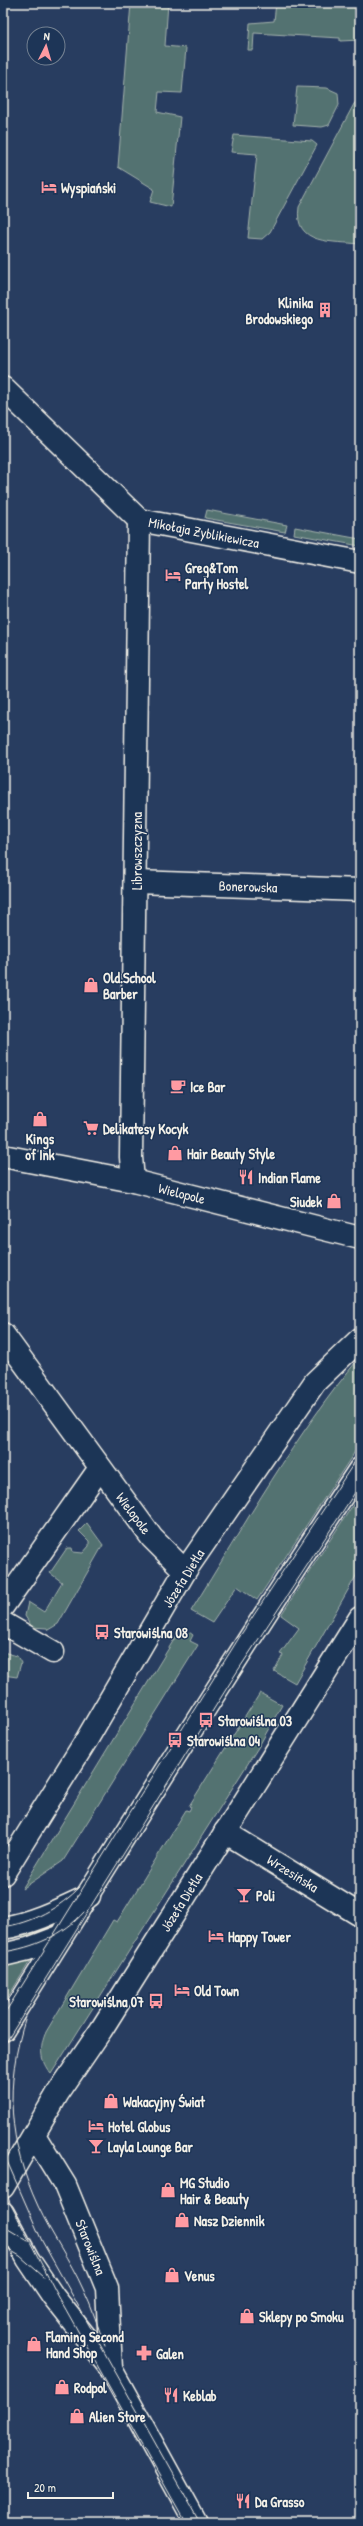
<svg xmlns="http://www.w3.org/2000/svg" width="363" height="2526" font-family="'Patrick Hand',sans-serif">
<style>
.green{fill:#537271;stroke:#a4b2ac}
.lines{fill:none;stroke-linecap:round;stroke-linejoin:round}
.minor-casing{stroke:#f4f1e8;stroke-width:25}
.minor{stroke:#1d3557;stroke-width:22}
.tram{stroke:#f4f1e8;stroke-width:1}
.labels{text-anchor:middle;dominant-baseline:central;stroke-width:3;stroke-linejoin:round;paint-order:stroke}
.poi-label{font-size:14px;font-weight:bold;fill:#f4f1e8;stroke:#1d3557;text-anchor:start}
.street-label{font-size:14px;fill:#f4f1e8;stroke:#1d3557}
</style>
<rect width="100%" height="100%" fill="#283d60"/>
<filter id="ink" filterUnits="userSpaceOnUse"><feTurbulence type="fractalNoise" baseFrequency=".025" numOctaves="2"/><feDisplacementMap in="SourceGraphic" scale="8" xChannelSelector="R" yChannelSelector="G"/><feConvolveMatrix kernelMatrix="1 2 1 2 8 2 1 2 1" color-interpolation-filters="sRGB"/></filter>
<g filter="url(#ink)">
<g class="green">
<polygon points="131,3 168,3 165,46 186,48 182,93 159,92 157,112 180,117 171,207 150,202 154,189 118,167"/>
<polygon points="276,3 360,3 360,40 340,41 340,38 254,33 253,50 248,50 250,23 274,21"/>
<polygon points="297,87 327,88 338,93 339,105 329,125 322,127 293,125"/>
<path d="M360,97V244C334,241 293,246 299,207L354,104Z"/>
<polygon points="234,135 312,141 317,145 270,232 262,239 248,238 257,154 231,152"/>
<polygon points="207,510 287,525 285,532 205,518"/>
<polygon points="295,527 360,539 360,546 294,534"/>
<path d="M360,1357V1444L257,1600L237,1586L212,1623L191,1611C245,1524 295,1435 360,1357Z"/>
<polygon points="360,1494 360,1569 295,1683 274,1671 283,1655 280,1654 299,1628 281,1615"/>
<polygon points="87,1523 103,1545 58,1624 48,1630 47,1628 32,1627 25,1616 28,1602 44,1612 62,1582 50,1573 67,1548 72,1548 73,1552 83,1553 89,1546 89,1541 79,1531"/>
<polygon points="189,1632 193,1635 190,1641 198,1645 63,1861 22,1889 178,1633 185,1637"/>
<polygon points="3,1652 17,1656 21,1663 17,1677 3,1675"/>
<path d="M260,1693L282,1705L259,1746L51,2074C40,2061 39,2048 46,2032L113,1920L117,1922L186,1810L189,1811L191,1807L189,1806Z"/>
<polygon points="54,1922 49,1931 19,1943 30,1926"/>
<polygon points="34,1955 3,2005 3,1973 13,1957"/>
</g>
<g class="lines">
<defs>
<g id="minor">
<polyline points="3,388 139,520 360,562"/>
<polyline points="136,882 360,890"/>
<polyline points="3,1156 133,1181 360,1238"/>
<polyline points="133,1181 131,1157 139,520"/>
<polyline points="3,1334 152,1538 185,1571"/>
<polyline points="3,1606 100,1468"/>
<polyline points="3,1623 53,1652"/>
<polyline points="225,1832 360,1915"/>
<polyline points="3,1874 87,1739 185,1571 315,1382 360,1339"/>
<path d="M3,1928C34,1923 61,1909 89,1896"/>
<polyline points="3,1955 28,1949 62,1936"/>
<path d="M3,2030C121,1842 237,1654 360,1469"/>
<polyline points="34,2135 65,2185 107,2288 111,2369"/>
<polyline points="3,2187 58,2093 101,2030 360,1618"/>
<polyline points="3,2213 28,2259 53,2296 111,2369 196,2523"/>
</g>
</defs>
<use href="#minor" class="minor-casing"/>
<use href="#minor" class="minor"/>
<g class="tram">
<path d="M3,1927C31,1923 60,1908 80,1887"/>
<path d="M3,1952C33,1948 64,1935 84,1912"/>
<polyline points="3,2016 242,1633 360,1454"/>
<path d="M26,2017C4,2086 8,2141 38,2206C51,2234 70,2260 83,2289C92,2307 98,2327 105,2346"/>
<polyline points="3,2047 235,1675 360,1485"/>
<polyline points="3,2152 42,2241 200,2523"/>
<polyline points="3,2186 11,2205 56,2292 186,2523"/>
<polyline points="3,2226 28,2241"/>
<polyline points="3,2246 20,2256 44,2277"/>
</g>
</g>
</g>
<defs>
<symbol id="hotel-bare" viewBox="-9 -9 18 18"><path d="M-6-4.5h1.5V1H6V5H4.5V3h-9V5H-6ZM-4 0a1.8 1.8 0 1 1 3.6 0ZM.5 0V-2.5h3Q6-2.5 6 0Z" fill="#ff9aa2" stroke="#1d3557" stroke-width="2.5" paint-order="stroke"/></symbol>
<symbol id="building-bare" viewBox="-9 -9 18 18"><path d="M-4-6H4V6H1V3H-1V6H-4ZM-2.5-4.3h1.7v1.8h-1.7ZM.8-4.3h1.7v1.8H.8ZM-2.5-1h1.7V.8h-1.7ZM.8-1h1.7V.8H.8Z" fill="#ff9aa2" stroke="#1d3557" stroke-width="2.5" paint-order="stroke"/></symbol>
<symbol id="shop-bare" viewBox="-9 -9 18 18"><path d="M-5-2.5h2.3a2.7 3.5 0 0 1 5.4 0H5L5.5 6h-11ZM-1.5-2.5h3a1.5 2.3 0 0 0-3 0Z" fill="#ff9aa2" stroke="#1d3557" stroke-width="2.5" paint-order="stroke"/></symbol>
<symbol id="cafe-bare" viewBox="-9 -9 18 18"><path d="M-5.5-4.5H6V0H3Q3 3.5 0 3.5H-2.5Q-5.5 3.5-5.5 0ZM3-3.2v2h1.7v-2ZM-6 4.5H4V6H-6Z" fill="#ff9aa2" stroke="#1d3557" stroke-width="2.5" paint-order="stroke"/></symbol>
<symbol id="supermarket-bare" viewBox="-9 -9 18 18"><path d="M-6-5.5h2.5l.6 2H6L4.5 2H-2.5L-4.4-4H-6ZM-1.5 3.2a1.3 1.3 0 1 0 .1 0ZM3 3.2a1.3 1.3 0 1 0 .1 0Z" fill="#ff9aa2" stroke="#1d3557" stroke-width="2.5" paint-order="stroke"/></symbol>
<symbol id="restaurant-bare" viewBox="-9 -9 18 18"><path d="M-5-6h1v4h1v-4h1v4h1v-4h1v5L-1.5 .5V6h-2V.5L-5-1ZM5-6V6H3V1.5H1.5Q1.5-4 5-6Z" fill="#ff9aa2" stroke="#1d3557" stroke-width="2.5" paint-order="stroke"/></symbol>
<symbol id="bus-bare" viewBox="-9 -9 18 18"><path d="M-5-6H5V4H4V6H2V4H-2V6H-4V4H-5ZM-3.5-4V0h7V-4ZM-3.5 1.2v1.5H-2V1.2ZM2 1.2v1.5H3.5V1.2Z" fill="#ff9aa2" stroke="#1d3557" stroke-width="2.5" paint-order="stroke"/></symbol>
<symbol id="bar-bare" viewBox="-9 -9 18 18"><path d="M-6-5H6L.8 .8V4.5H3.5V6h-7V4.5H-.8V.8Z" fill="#ff9aa2" stroke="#1d3557" stroke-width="2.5" paint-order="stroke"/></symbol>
<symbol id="pharmacy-bare" viewBox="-9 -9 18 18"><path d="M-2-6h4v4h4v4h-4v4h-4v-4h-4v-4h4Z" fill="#ff9aa2" stroke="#1d3557" stroke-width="2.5" paint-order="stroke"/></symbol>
</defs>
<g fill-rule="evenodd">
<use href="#hotel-bare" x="38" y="176" width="22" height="22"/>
<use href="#building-bare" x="314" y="299" width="22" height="22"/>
<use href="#hotel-bare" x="162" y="564" width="22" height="22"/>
<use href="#shop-bare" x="80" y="974" width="22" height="22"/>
<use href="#cafe-bare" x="167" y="1075" width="22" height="22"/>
<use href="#shop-bare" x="29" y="1108" width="22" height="22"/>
<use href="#supermarket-bare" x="80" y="1117" width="22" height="22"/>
<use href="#shop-bare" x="164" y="1142" width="22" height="22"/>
<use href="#restaurant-bare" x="235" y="1166" width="22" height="22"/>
<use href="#shop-bare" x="323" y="1190" width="22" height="22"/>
<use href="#bus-bare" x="91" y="1621" width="22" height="22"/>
<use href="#bus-bare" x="195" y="1709" width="22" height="22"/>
<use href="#bus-bare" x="164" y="1729" width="22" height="22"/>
<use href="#bar-bare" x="233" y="1884" width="22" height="22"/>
<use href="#hotel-bare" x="205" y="1925" width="22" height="22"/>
<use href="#hotel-bare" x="171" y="1979" width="22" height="22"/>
<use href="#bus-bare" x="145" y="1990" width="22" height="22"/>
<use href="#shop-bare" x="100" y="2090" width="22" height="22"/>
<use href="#hotel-bare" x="85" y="2115" width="22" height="22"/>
<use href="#bar-bare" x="85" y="2135" width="22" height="22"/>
<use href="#shop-bare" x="157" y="2179" width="22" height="22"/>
<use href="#shop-bare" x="171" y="2209" width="22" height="22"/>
<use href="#shop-bare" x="161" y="2264" width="22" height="22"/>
<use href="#shop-bare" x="236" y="2305" width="22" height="22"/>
<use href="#shop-bare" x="23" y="2333" width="22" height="22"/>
<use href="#pharmacy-bare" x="133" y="2342" width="22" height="22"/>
<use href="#shop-bare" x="51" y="2376" width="22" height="22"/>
<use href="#restaurant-bare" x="160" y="2384" width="22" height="22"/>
<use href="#shop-bare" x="66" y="2405" width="22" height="22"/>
<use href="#restaurant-bare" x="232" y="2490" width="22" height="22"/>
</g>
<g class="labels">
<g class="poi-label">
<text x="61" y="187">Wyspiański</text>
<text x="313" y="302" text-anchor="end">Klinika<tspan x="313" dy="16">Brodowskiego</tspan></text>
<text x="185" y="567">Greg&amp;Tom<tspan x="185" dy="16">Party Hostel</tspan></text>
<text x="103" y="977">Old.School<tspan x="103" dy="16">Barber</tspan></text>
<text x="190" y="1086">Ice Bar</text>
<text x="103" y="1128">Delikatesy Kocyk</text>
<text x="40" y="1138" text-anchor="middle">Kings<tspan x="40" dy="16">of Ink</tspan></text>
<text x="187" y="1153">Hair Beauty Style</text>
<text x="258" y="1177">Indian Flame</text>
<text x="322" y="1201" text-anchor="end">Siudek</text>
<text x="114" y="1632">Starowiślna 08</text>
<text x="218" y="1720">Starowiślna 03</text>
<text x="187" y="1740">Starowiślna 04</text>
<text x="256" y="1895">Poli</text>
<text x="228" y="1936">Happy Tower</text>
<text x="194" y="1990">Old Town</text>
<text x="144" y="2001" text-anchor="end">Starowiślna 07</text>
<text x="123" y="2101">Wakacyjny Świat</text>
<text x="108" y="2126">Hotel Globus</text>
<text x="108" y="2146">Layla Lounge Bar</text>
<text x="180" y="2182">MG Studio<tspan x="180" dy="16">Hair &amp; Beauty</tspan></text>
<text x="194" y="2220">Nasz Dziennik</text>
<text x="184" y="2275">Venus</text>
<text x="259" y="2316">Sklepy po Smoku</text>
<text x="46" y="2336">Flaming Second<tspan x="46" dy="16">Hand Shop</tspan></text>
<text x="156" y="2353">Galen</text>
<text x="74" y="2387">Rodpol</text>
<text x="183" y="2395">Keblab</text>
<text x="89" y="2416">Alien Store</text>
<text x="255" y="2501">Da Grasso</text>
</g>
<g class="street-label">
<text transform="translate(204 532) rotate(11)">Mikołaja Zyblikiewicza</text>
<text transform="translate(136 851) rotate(-90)">Librowszczyzna</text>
<text transform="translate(248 886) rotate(2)">Bonerowska</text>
<text transform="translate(182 1193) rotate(14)">Wielopole</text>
<text transform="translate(134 1513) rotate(53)">Wielopole</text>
<text transform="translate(183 1578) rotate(-58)">Józefa Dietla</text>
<text transform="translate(293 1873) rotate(32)">Wrzesińska</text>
<text transform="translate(181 1902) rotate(-58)">Józefa Dietla</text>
<text transform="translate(91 2247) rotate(68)">Starowiślna</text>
</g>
</g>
<rect width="363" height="2526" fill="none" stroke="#1d3557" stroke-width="16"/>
<rect x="8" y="8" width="347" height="2510" fill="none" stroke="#f4f1e8" stroke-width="1.5" filter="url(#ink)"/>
<g transform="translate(46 46) rotate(5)"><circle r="19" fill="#1d3557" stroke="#738091"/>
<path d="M0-3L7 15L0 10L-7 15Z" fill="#ff9aa2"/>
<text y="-6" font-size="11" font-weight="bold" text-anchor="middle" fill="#f4f1e8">N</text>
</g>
<path d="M28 2492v6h85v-6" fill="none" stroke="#f4f1e8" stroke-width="2"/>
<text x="34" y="2492" font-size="12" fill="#f4f1e8" stroke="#1d3557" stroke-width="3" paint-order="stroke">20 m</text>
</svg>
